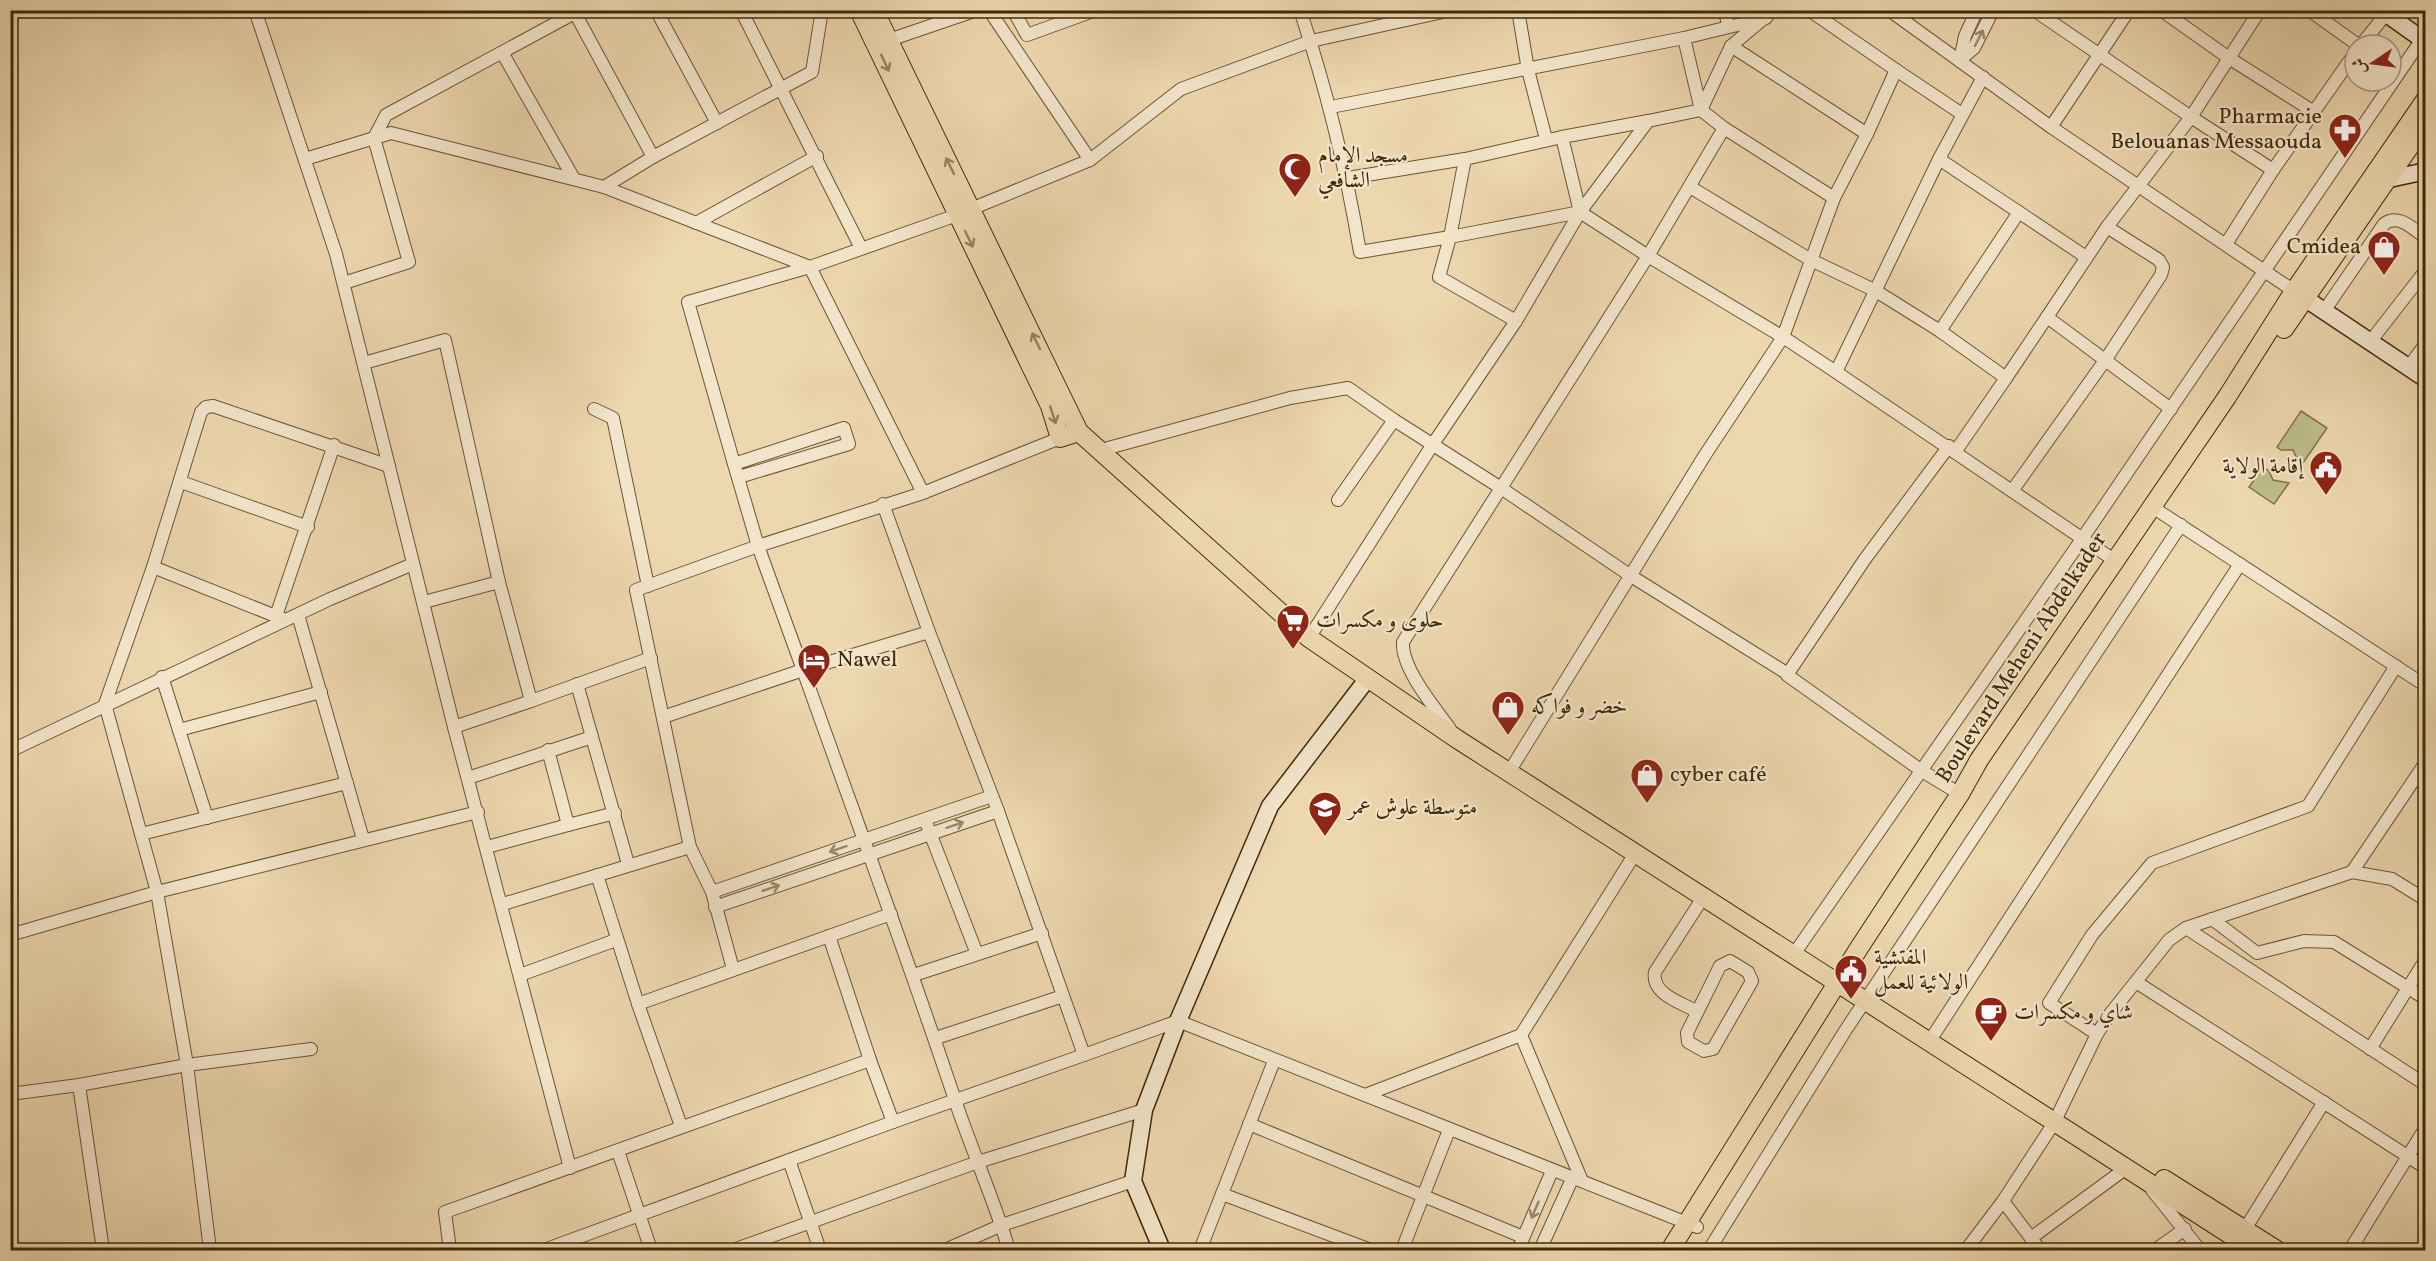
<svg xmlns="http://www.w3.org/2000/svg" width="2436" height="1261" font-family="Vollkorn,Amiri,serif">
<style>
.green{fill:#bcbd88;stroke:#7e7448;stroke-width:1.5}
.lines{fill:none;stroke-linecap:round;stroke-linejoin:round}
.street-casing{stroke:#6a5531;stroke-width:14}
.secondary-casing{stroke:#3f2a07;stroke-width:19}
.primary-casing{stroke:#3f2a07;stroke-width:20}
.street{stroke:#f3e5cb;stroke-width:12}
.secondary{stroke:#f3e5cb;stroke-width:16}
.primary{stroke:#edd7af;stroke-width:18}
.oneway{stroke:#998869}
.oneway2{stroke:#96805b}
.labels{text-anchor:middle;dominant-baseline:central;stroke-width:4.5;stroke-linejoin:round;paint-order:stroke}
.poi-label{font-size:22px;fill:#3f2a07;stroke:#f3e5cb;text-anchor:start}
.street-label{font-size:22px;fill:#3f2a07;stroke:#f3e5cb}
</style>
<rect width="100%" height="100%" fill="#edd7af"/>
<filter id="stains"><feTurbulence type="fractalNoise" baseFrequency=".00333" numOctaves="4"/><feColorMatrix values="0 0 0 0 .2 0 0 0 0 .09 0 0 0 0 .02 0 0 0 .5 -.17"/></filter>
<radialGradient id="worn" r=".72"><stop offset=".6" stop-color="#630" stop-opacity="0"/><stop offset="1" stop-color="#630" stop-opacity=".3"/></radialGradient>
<g class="green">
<polygon points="2301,411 2327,428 2303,463 2297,459 2293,450 2281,450 2277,447"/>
<polygon points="2263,467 2269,471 2273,480 2289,483 2274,504 2249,487"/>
</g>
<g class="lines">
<defs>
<g id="street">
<polyline points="255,10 336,254 454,727 570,1168"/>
<polyline points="656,10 717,123"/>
<polyline points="741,10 861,248"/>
<polyline points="989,10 1090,160"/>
<polyline points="1013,10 1027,35 1096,10"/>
<path d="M1300,10C1327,90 1346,169 1360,252L1450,237L1439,277L1516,321L1580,212L1562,137L1648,121"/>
<polyline points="1518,10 1528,70 1546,139"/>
<polyline points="1725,10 1728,26"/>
<polyline points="1809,10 1896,70"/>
<polyline points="1889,10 2051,127"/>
<polyline points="2129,10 2051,127 2294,291"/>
<polyline points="2161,10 2229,58 2314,112"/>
<polyline points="2260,10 2191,117 2273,170 2355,53"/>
<polyline points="2309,10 2358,45"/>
<polyline points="575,13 653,157"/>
<polyline points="1766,18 1684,38 1701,110 1731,46 1774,10"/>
<polyline points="889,40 977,10"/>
<polyline points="2361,45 2386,14"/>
<polyline points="1731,46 1867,134 1834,198 1783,337 1648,256 1501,488 1631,576 1788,674"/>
<polyline points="503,54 574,179"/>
<polyline points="1960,60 1974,48 1993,10"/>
<polyline points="1960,60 1965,36 1977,10"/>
<polyline points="1983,77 1939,159 1836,372 2114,560"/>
<polyline points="1331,107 1684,38"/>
<polygon points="1701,110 1724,128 1648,256 1580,212 1648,121"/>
<polyline points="1724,128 1834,198"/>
<polyline points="1867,134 1896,70 1962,114"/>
<polyline points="1562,137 1465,159 1450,237 1580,212"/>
<polyline points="305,159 391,133 604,187 810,267 923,493"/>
<polyline points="1939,159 2086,257"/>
<polyline points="1348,178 1465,159"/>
<polyline points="604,187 653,157 812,72 822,10"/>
<polyline points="1690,187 1811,260 1876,291 1940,331 2006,378 2047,317 2171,409"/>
<polyline points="971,209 1090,160 1181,89 1311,41 1452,10"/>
<polyline points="696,223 817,156"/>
<polyline points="2226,244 2273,170"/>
<polyline points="344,283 409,262 374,138 386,115 580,10"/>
<path d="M2324,311L2384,224C2399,213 2413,229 2426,238"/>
<polyline points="2047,317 2107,227"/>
<polyline points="1940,331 2019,212"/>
<polyline points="2370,342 2426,270"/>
<polyline points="364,363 445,340 499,582 531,701 651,658"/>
<polyline points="2408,368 2426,343"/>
<polyline points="594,409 613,418 648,586"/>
<polyline points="1949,446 1865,559 1787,675 1922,771 1960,794"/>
<polyline points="1101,450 1290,398 1348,388 1394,420"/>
<polyline points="1955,452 2006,378"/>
<polyline points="734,464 688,302 810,267 957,215"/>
<polyline points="181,482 308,527"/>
<polyline points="2012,491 2106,359 2161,275 2163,267 2159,260 2107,227 2191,117 2034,10"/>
<path d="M1338,500L1394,420L1501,488L1403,642C1401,668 1435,708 1450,729"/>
<polyline points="883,504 929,632 803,670 758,546 923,493 1060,438"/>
<polyline points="2160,512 2426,686"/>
<polyline points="153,567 283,619"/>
<polyline points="424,602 499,582"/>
<polyline points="298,615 363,839"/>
<polyline points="276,616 334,445"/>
<polyline points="929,632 998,811 1084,1055 1178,1021 1697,1227"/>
<polyline points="1309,638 1433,444 1516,321"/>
<polyline points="162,677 207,818"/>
<polyline points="577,684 628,864"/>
<path d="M663,717L803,670C854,814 907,956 955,1100C972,1151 994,1199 1009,1250"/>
<polyline points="454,727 531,701"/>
<polyline points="179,730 321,692"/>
<polyline points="10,751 330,599 413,564"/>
<polyline points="1509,772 1705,455 1783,337 1836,372"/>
<polyline points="468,778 592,737"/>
<polyline points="568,825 615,813"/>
<polyline points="927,825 977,954"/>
<polyline points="141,834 347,783"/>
<polyline points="487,847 568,825 548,750"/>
<polyline points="2352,872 2426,762"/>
<polyline points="597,875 638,1004 681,1126"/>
<polyline points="712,892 992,796"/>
<polyline points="503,904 690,847"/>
<polyline points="715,907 998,811"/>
<polyline points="2212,919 2257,953 2304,941 2334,942 2426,999"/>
<polyline points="2186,928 2426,1085"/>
<polyline points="10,935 157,892 478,812"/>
<polyline points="1794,954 2082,539 2422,39"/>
<polygon points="1730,961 1748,972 1752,981 1713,1049 1704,1051 1688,1042 1687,1033 1720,966"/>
<polyline points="733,969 712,892 690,847 636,590 758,546 734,464 844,428 849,444 739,477"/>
<polyline points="520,975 616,940"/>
<polyline points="914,975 1042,933"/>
<polyline points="2136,982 2426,1168"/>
<polyline points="638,1004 891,914"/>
<path d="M1696,1011C1680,1002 1651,994 1655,972L1704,896"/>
<polyline points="2097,1034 2049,1003 2092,935 2152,863 2308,806 2396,666"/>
<polyline points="1521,1035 1636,852"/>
<polyline points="936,1038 1063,996"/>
<polyline points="1929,1042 2240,564"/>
<polyline points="2370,1049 2426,959"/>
<polyline points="870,1060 893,1122"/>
<polyline points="79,1085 103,1250"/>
<polyline points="10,1094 79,1085 187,1065 311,1049"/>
<polyline points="1365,1095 1521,1035 1582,1181"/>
<polyline points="1249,1124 1523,1237"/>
<polyline points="618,1151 651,1250"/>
<polyline points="789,1160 820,1250"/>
<polyline points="2152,1190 2200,1250"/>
<polyline points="1222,1194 1371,1250"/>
<polyline points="2003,1201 2040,1250"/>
<polyline points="2245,1229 2324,1102"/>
<polyline points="2031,1238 2125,1169"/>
<polyline points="210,1250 187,1065 157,892 105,704 153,567 201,412 206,407 213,406 389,466"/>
<polyline points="450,1250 445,1212 870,1060 829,936"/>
<polyline points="544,1250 893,1122 1084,1055"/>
<polyline points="733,1250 978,1162 1144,1110"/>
<polyline points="945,1250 1002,1225 1133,1181"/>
<polyline points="1200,1250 1274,1061"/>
<polyline points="1402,1250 1449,1130"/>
<polyline points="1518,1250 1552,1171"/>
<polyline points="1540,1250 1573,1177"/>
<polyline points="1709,1250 1845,1031 2181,525"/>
<polyline points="1966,1250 2003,1201 2054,1123 2097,1034 2110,1014 2169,940 2186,928 2352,872 2392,879 2426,900"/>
<polyline points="2155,1250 2185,1229"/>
<polyline points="2350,1250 2426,1127"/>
</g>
<g id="secondary">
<polyline points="2381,10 2426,42"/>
<polyline points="2380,181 2426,171"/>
<polyline points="2294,291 2426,379"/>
<polyline points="1162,1250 1133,1181 1144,1110 1178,1021 1270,806 1368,678"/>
</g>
<g id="primary">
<polyline points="859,10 1050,406 1060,438 1079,432"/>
<polyline points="874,10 1079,432 1309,638 1457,739 2254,1250"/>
<polyline points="2284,329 2426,123"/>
<polyline points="2164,1179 2277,1250"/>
<polyline points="1670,1250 1859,948 1960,794 1979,760 2227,397 2294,291 2426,99"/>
</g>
</defs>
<use href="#street" class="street-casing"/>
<use href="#secondary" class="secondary-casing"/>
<use href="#primary" class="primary-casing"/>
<use href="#street" class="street"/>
<use href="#secondary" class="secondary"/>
<use href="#primary" class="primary"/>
</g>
<defs><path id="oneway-shaft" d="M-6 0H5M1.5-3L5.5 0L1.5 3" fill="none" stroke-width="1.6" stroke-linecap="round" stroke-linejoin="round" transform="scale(1.5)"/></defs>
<g class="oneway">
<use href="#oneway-shaft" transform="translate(1979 38) rotate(-63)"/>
<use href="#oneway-shaft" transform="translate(955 825) rotate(-18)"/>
<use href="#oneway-shaft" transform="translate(838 849) rotate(161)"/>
<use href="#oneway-shaft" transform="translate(771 888) rotate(-19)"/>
<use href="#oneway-shaft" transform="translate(1535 1210) rotate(113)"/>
</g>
<g class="oneway2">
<use href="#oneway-shaft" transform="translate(885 63) rotate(65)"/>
<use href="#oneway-shaft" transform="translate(950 166) rotate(-116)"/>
<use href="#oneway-shaft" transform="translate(969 239) rotate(64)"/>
<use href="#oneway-shaft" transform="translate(1036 341) rotate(-116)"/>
<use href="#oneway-shaft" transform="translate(1053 415) rotate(72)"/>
</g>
<defs>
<symbol id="pharmacy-pin" viewBox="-11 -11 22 30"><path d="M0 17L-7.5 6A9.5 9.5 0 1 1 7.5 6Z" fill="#8f2418" stroke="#f3e5cb"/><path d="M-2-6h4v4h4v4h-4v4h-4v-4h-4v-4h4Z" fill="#fff"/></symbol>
<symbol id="mosque-pin" viewBox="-11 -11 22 30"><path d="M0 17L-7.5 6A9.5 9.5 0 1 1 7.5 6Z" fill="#8f2418" stroke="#f3e5cb"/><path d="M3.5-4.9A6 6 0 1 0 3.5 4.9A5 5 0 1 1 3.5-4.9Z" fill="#fff"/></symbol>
<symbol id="shop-pin" viewBox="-11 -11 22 30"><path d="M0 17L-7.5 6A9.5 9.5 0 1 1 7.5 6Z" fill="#8f2418" stroke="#f3e5cb"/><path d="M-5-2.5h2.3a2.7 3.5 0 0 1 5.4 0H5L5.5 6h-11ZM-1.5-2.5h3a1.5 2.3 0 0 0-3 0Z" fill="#fff"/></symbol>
<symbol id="civic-pin" viewBox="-11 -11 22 30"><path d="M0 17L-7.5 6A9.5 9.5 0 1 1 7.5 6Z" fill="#8f2418" stroke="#f3e5cb"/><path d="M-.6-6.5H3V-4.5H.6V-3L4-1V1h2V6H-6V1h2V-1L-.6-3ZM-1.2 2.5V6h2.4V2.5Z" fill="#fff"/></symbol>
<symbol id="supermarket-pin" viewBox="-11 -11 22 30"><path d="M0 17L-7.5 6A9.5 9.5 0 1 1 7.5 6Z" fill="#8f2418" stroke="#f3e5cb"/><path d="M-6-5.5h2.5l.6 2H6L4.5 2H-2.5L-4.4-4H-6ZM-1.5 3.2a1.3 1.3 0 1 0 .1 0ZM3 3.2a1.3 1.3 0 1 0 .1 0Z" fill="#fff"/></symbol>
<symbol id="hotel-pin" viewBox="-11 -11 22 30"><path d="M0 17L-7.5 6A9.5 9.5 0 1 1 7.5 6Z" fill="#8f2418" stroke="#f3e5cb"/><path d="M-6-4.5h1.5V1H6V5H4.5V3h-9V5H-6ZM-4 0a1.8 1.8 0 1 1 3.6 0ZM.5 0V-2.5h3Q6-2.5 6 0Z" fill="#fff"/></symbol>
<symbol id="school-pin" viewBox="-11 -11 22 30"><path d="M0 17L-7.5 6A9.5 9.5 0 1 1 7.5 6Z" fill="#8f2418" stroke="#f3e5cb"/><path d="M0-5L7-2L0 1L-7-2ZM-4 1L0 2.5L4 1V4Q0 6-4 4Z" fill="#fff"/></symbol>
<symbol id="cafe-pin" viewBox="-11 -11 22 30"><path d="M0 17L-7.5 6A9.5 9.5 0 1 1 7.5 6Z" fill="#8f2418" stroke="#f3e5cb"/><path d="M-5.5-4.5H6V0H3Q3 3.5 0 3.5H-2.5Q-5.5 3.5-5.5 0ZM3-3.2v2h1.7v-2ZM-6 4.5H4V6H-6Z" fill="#fff"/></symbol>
</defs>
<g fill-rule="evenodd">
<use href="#pharmacy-pin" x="2326" y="111" width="38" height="52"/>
<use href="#mosque-pin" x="1276" y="150" width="38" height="52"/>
<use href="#shop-pin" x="2365" y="228" width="38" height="52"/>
<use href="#civic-pin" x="2307" y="448" width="38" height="52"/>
<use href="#supermarket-pin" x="1274" y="602" width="38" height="52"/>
<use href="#hotel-pin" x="795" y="641" width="38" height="52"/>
<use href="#shop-pin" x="1489" y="688" width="38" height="52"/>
<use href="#shop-pin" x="1628" y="756" width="38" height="52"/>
<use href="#school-pin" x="1306" y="789" width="38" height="52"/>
<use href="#civic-pin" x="1832" y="952" width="38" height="52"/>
<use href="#cafe-pin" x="1972" y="994" width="38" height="52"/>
</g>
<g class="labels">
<g class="poi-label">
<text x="2322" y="117" text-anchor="end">Pharmacie<tspan x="2322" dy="25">Belouanas Messaouda</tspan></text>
<text x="1318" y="156">مسجد الإمام<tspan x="1318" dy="25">الشافعي</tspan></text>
<text x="2361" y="247" text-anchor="end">Cmidea</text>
<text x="2303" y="467" text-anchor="end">إقامة الولاية</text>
<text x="1316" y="621">حلوى و مكسرات</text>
<text x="837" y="660">Nawel</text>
<text x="1531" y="707">خضر و فواكه</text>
<text x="1670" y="775">cyber café</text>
<text x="1348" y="808">متوسطة علوش عمر</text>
<text x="1874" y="958">المفتشية<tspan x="1874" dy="25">الولائية للعمل</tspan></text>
<text x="2014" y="1013">شاي و مكسرات</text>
</g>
<g class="street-label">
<text transform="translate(2022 658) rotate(-57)">Boulevard Meheni Abdelkader</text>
</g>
</g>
<rect width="2436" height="1261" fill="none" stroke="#edd7af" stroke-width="36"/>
<rect x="12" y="12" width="2412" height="1237" fill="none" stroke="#3f2a07" stroke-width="3"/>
<rect x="18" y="18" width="2400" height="1225" fill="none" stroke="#3f2a07" stroke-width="1.5"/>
<g transform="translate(2373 63) rotate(257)"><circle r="28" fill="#f3e5cb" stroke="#ab9a7d" stroke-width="1.5"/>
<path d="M0-4.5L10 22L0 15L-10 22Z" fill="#8f2418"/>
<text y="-9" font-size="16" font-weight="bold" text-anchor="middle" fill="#3f2a07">ش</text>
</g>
<rect width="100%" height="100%" filter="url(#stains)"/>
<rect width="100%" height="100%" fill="url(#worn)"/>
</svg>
